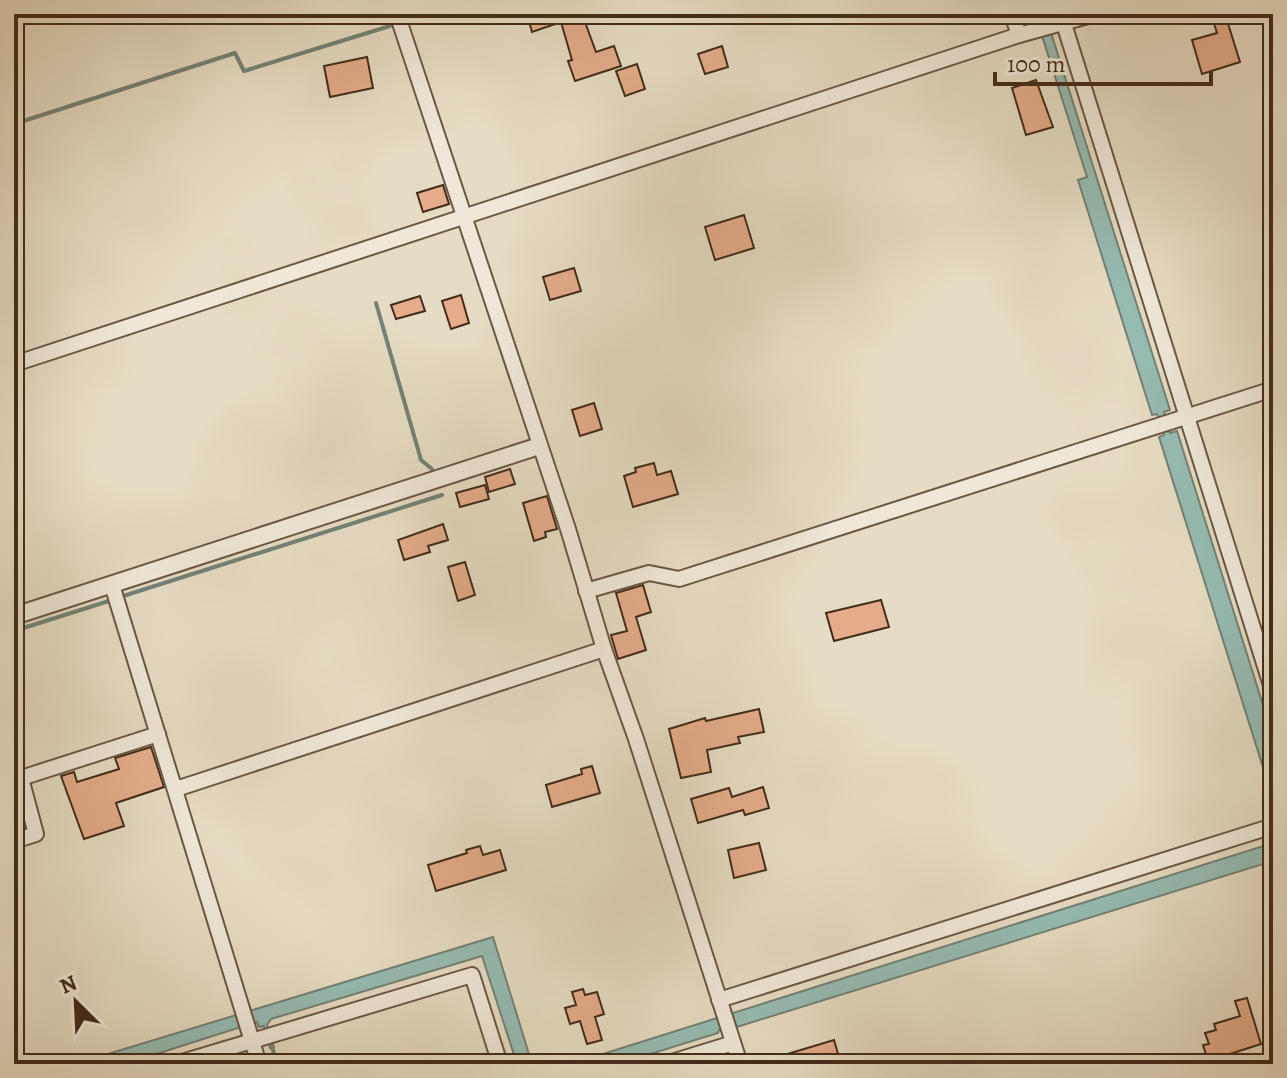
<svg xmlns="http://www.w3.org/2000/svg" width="1287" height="1078" font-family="Alegreya,serif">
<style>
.water{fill:#96bcb3;stroke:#748276;stroke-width:2}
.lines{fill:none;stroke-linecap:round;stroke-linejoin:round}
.stream{stroke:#748276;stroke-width:4}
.building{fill:#e4ac8b;stroke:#422c1a;stroke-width:2}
.minor-casing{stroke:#6b5844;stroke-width:18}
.tertiary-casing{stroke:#6b5844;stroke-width:20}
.minor{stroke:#efe8d8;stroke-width:14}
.tertiary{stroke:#efe8d8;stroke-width:16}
</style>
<rect width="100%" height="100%" fill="#e6dcc3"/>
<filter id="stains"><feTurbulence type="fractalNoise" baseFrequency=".0025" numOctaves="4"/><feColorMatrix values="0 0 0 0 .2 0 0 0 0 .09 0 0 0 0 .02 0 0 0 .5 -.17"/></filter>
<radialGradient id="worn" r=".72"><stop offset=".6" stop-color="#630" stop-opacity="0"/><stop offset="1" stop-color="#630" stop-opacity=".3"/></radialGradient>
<g class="water">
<polygon points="1027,14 1044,14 1044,20 1052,36 1170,410 1164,412 1170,433 1177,431 1273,737 1273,799 1159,437 1164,435 1157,414 1152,415 1078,180 1087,177 1043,39 1035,23 1031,24"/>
<polygon points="1273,843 1273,861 740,1026 719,1030 718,1033 618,1064 571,1064"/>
<polygon points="493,937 532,1064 517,1064 482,956 271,1019 267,1025 274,1047 270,1048 264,1026 259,1027 257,1022 125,1064 75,1064"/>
</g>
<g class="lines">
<g class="stream">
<polyline points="14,124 235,53 244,71 390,26"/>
<polyline points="376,303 421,460 432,469"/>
<polyline points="120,597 442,495"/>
<polyline points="14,631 112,600"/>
<polyline points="271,1043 277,1064"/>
</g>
</g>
<g class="building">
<polygon points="527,14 582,14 596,52 614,46 621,66 575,81 568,61 572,60 561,22 532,32"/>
<polygon points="1211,14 1225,14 1240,62 1202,74 1192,40 1217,33"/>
<polygon points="722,46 728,67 705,74 698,54"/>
<polygon points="367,57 373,88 330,97 324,66"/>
<polygon points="637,64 645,89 625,96 616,71"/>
<polygon points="1036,80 1053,127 1026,135 1012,88"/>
<polygon points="443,185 449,204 423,212 417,193"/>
<polygon points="744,215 754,248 715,260 705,227"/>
<polygon points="574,268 581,291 550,300 543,277"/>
<polygon points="461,295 469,323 451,329 442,301"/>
<polygon points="420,296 425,311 396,319 391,305"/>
<polygon points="594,403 602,429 580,436 572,410"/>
<polygon points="654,463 657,475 671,471 678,494 633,507 624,476 636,472 635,468"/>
<polygon points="510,469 515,484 489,492 485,477"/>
<polygon points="485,485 489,499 460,507 456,493"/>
<polygon points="547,496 557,529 545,532 546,537 534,541 523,503"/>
<polygon points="443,524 448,540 428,546 430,552 404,560 398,540"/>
<polygon points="465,562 475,595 458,601 448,567"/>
<polygon points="643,585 651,612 636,617 646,650 618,659 611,635 627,631 616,593"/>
<polygon points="881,600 889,627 834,641 826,613"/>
<polygon points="759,709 764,732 738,737 740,743 707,750 711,772 681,778 669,729 705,718 706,721"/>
<polygon points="151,747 164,787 116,803 124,826 84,839 61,776 74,772 77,782 119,769 115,758"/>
<polygon points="592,766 600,793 552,807 546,785 582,774 581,769"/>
<polygon points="763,787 769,808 745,815 743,810 698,823 691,799 729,788 732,797"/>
<polygon points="759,843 766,870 734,878 728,850"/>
<polygon points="480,846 483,855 500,850 506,870 436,891 428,865 467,853 466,850"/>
<polygon points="583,989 585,995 597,992 604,1014 595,1017 602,1040 587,1044 580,1021 570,1024 565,1008 576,1005 572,992"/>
<polygon points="1247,998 1261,1044 1208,1061 1203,1045 1209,1044 1205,1033 1216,1030 1214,1024 1240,1016 1235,1001"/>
<polygon points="834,1040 841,1064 764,1064 764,1061"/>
</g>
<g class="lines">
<defs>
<g id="minor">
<polyline points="397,14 568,529 604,649 636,739 740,1064"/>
<polyline points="1012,14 1019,35"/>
<polyline points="1064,24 1273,692"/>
<polyline points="14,364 1019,35 1095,14"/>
<polyline points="112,585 259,1064"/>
<polyline points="586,591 649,573 679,579 1273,389"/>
<polyline points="176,789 604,649"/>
<polyline points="14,841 36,834 21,778 158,734"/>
<polyline points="719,1000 1273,826"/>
<polyline points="175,1064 472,975 500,1064"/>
<polyline points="665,1064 733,1043"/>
</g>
<polyline id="tertiary" points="14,616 539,446"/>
</defs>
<use href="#minor" class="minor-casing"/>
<use href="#tertiary" class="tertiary-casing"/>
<use href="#minor" class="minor"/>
<use href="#tertiary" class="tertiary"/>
</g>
<rect width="1287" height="1078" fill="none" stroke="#e6dcc3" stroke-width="48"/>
<rect x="16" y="16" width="1255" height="1046" fill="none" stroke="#422c1a" stroke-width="4"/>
<rect x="24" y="24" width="1239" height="1030" fill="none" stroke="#422c1a" stroke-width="2"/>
<g transform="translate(76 1002) rotate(336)" stroke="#efe8d8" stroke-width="6" paint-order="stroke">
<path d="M0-6L14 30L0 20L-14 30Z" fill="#422c1a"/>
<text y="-12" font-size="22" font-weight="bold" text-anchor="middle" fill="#422c1a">N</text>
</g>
<path d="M995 72v12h216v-12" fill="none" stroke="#422c1a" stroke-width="4"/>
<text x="1007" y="72" font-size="24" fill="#422c1a" stroke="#efe8d8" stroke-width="6" paint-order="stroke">100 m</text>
<rect width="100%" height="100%" filter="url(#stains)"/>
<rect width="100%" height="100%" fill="url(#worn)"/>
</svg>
